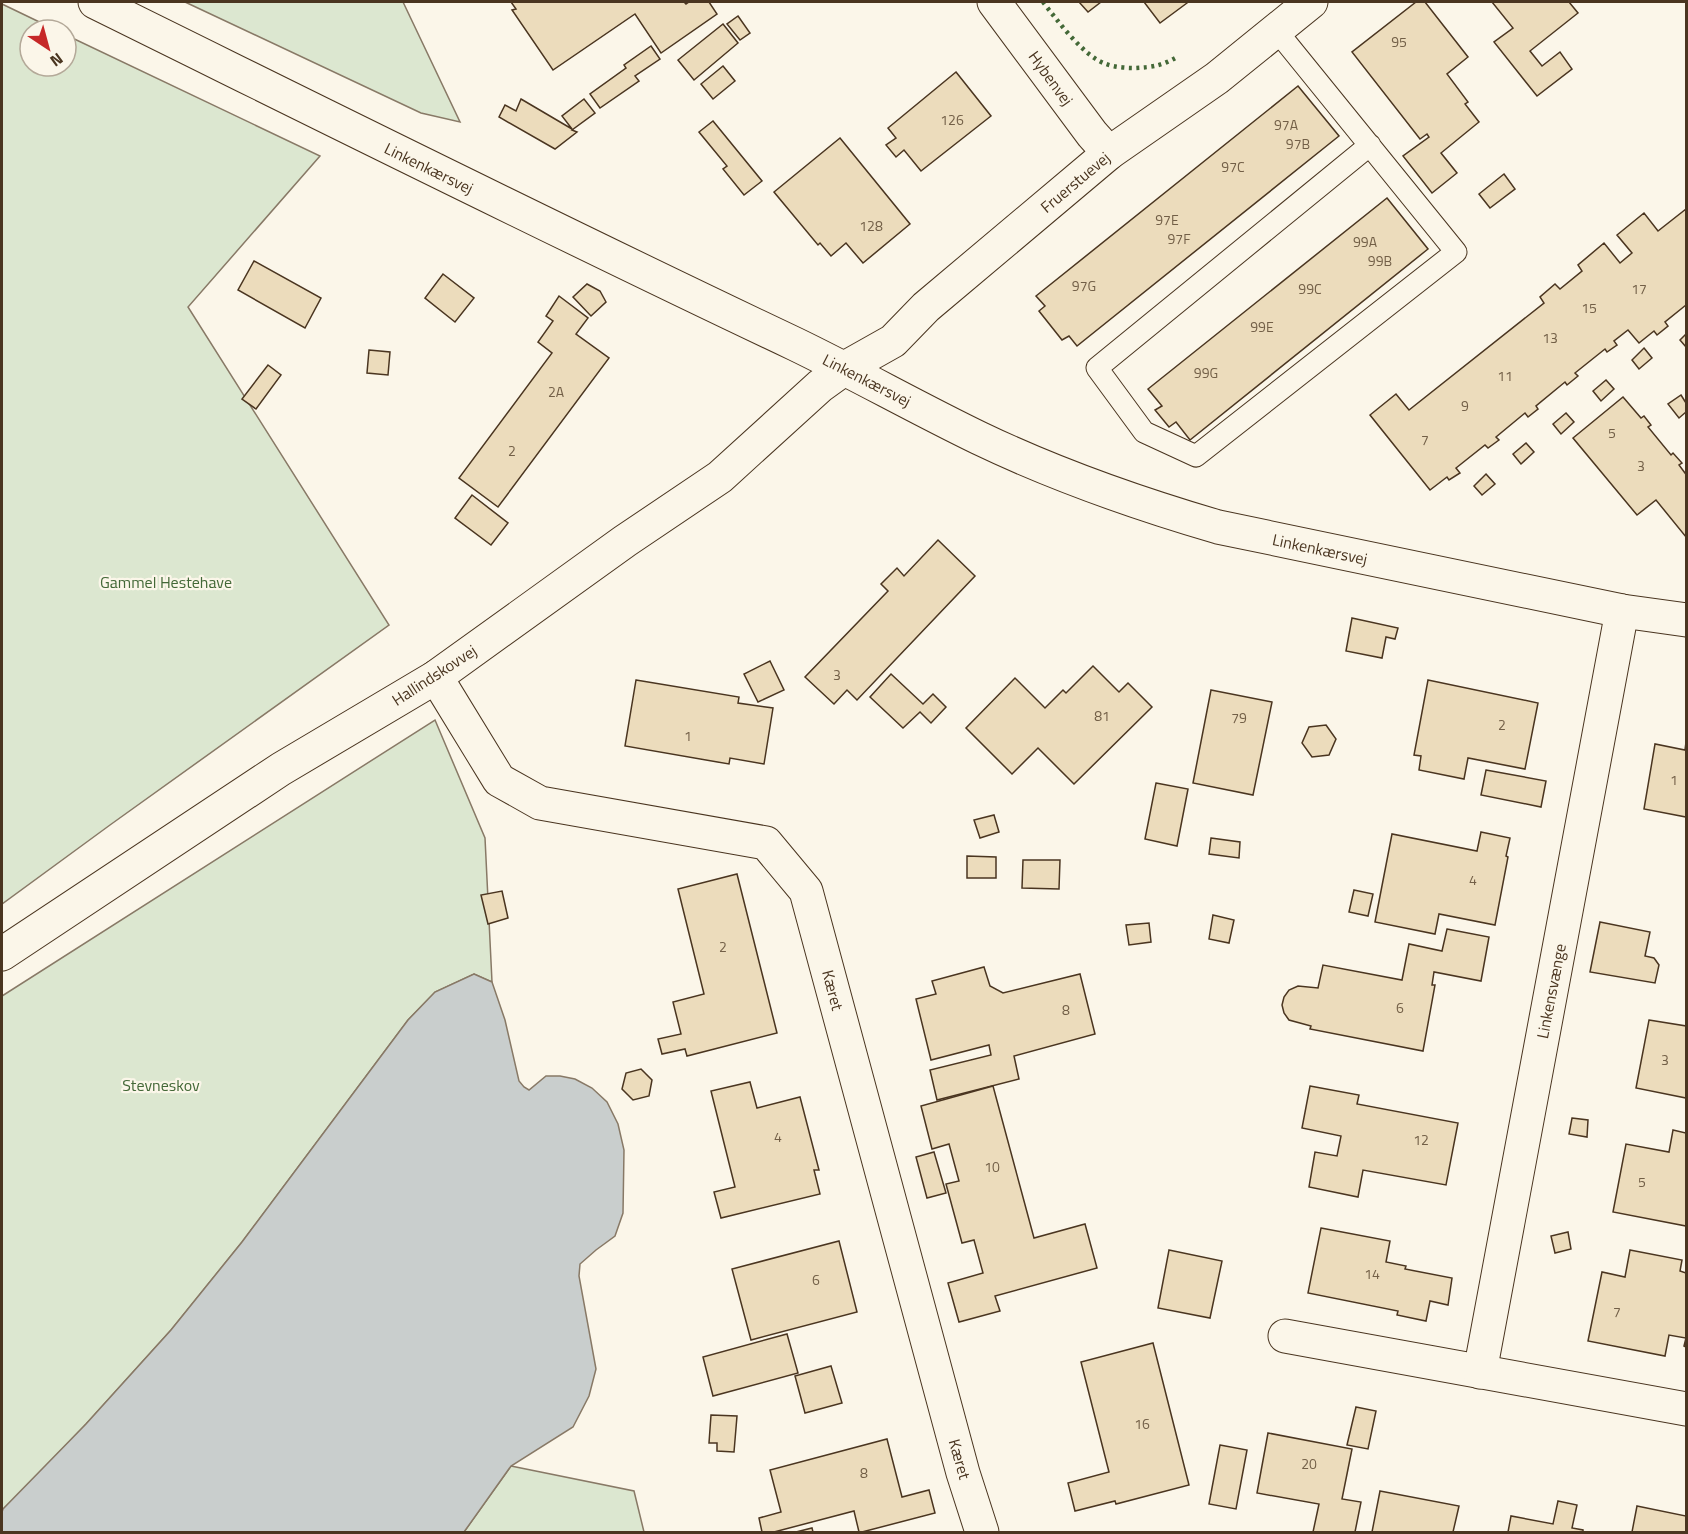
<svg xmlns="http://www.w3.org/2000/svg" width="1688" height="1534" font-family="'Titillium Web',sans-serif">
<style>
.green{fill:#dce7d0;stroke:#887966;stroke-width:1.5}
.water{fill:#c9cecd;stroke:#887966;stroke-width:1.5}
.building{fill:#ecdcbc;stroke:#4a3520;stroke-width:1.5}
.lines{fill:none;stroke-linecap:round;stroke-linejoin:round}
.lane-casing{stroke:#4a3520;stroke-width:23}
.street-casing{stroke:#4a3520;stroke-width:35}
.secondary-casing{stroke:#4a3520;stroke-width:35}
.lane{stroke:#fbf6e9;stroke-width:21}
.street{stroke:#fbf6e9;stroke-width:33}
.secondary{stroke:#fbf6e9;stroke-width:33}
.hedge{stroke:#436837;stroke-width:4.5;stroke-dasharray:3 4.5;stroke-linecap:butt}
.labels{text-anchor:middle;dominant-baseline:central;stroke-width:4.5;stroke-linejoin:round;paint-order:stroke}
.number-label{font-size:14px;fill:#725f47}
.street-label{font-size:16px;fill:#4a3520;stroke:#fbf6e9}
.park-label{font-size:16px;fill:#436837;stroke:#fbf6e9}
</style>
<rect width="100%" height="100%" fill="#fbf6e9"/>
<g class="green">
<polygon points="185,2 403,2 460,122 421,113"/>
<polygon points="2,4 56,30 30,30 30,66 66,66 66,35 320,156 188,307 389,625 110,825 2,904"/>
<polygon points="435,720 485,838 492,982 474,974 435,992 408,1020 242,1242 171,1330 86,1424 2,1512 2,996"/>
<polygon points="511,1466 634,1491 644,1532 464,1532"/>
</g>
<polygon class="water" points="474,974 492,982 505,1020 519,1081 524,1087 529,1090 546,1076 560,1076 575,1079 592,1088 607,1102 618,1124 624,1150 623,1213 615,1236 596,1250 580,1264 579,1276 596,1369 589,1396 573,1427 511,1466 464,1532 2,1532 2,1512 3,1509 86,1424 171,1330 242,1242 408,1020 435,992"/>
<g class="building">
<polygon points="511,2 684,2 686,4 689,2 709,2 717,14 661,53 635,14 553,70 512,10 516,9"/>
<polygon points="1079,2 1101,2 1088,12"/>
<polygon points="1144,2 1186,2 1187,3 1160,23"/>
<polygon points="1416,2 1425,2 1468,57 1447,74 1468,102 1465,104 1479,122 1441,153 1457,173 1432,193 1403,156 1429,137 1427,134 1420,139 1352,52"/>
<polygon points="1492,2 1569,2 1578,13 1530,51 1542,66 1560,52 1572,69 1537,96 1494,42 1513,28"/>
<polygon points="738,16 750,33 740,40 727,24"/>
<polygon points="723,24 738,43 694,80 678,60"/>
<polygon points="651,46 660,59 635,76 639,81 600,108 590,94 626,68 624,65"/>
<polygon points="723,66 735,81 713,99 701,84"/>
<polygon points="956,72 991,116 921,171 904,150 896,157 886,145 896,138 888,128"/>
<polygon points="1298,86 1339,136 1077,346 1069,336 1062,340 1039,311 1045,306 1036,296"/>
<polygon points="521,99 572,129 562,116 584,99 595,113 572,130 577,132 555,149 499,117 505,105 516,111"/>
<polygon points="713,121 762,181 744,195 723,169 727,166 699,132"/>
<polygon points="840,138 910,224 863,263 846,243 831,256 820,243 818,245 774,192"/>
<polygon points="1504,174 1515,189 1490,208 1479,194"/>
<polygon points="1387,198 1428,249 1190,440 1176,422 1169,427 1155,410 1162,406 1148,389"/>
<polygon points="1686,209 1686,305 1665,322 1668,326 1657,335 1654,331 1639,343 1628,330 1614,341 1617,345 1607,352 1605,349 1575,373 1578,376 1567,385 1565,382 1536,406 1538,409 1528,417 1525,413 1496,437 1499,440 1488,448 1485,445 1456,468 1460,473 1449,480 1447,477 1430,490 1370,415 1396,394 1409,410 1544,303 1540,297 1555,284 1560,289 1582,271 1578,265 1604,243 1620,263 1632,253 1617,235 1644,213 1658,231"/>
<polygon points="254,261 321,298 305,328 238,290"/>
<polygon points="443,274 474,298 455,322 425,298"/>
<polygon points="587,284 600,291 606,302 591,316 573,297"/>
<polygon points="559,296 588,318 576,334 609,358 498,507 459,478 552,353 538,342 553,321 546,316"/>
<polygon points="1686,334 1686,347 1680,340"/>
<polygon points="1644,348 1652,358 1639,369 1632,360"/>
<polygon points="369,350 390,352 388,375 367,373"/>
<polygon points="268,365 281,375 256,409 242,399"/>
<polygon points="1606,380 1614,389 1601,401 1593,391"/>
<polygon points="1681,395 1686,403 1686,412 1679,418 1668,404"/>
<polygon points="1623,397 1641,418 1644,416 1651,425 1648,427 1671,455 1673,453 1682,463 1679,465 1685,473 1686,472 1686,537 1656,500 1637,515 1573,438"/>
<polygon points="1566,413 1574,422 1561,434 1553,424"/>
<polygon points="1526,443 1534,452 1521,464 1513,454"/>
<polygon points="1486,474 1495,484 1482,495 1474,486"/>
<polygon points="472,495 508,523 491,545 455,518"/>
<polygon points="938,540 975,576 857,700 847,690 834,704 805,677 888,591 881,584 897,568 904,576"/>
<polygon points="1352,618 1398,628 1395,639 1386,637 1382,658 1346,651"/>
<polygon points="770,661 784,690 758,702 744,674"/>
<polygon points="1093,666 1119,692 1128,683 1152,707 1074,784 1038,748 1012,774 966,728 1015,678 1045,708 1063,690 1066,693"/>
<polygon points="891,674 923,704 933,694 946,707 931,723 920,712 903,728 870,697"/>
<polygon points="636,680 739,697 738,703 773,708 764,764 730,758 729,764 625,746"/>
<polygon points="1428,680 1538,703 1525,769 1468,758 1464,779 1419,770 1421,756 1414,755"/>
<polygon points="1211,690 1272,702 1253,795 1193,783"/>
<polygon points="1326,725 1336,739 1329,755 1312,757 1302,743 1309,727"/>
<polygon points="1686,742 1686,817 1644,809 1655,744 1685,750"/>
<polygon points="1486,770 1546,781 1541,807 1481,795"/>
<polygon points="1156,783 1188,789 1177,846 1145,839"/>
<polygon points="994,815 999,832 980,838 974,820"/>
<polygon points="1481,832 1510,838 1506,856 1508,857 1495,925 1439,914 1435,934 1375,922 1392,834 1477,851"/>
<polygon points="1211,838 1240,842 1239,858 1209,854"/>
<polygon points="967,856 996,857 996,878 967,878"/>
<polygon points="1023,860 1060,860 1059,889 1022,888"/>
<polygon points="737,874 777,1033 687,1056 685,1049 662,1054 658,1039 681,1034 673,1002 704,994 678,889"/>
<polygon points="1354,890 1373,894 1368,916 1349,912"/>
<polygon points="502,891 508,918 488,924 481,895"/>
<polygon points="1213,915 1234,920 1229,943 1209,939"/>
<polygon points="1600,922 1650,932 1645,956 1654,958 1659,965 1655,983 1590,972"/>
<polygon points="1149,923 1151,942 1129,945 1126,925"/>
<polygon points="1447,929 1489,937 1481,981 1434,972 1432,985 1435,985 1423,1051 1310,1029 1311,1026 1289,1020 1284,1013 1282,1005 1284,997 1289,990 1298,986 1318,988 1323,965 1402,980 1409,944 1442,951"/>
<polygon points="984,967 990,986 1003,993 1080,974 1095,1034 1014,1056 1019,1079 937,1100 930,1070 991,1055 989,1045 931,1060 916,999 936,994 932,981"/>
<polygon points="1649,1020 1686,1026 1686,1098 1636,1088"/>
<polygon points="641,1069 652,1080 649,1096 633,1100 622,1089 626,1073"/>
<polygon points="750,1082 757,1108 800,1097 819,1170 814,1170 820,1194 721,1218 714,1192 735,1187 711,1091"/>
<polygon points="993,1086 1034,1238 1085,1224 1097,1268 995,1296 1000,1311 959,1322 948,1283 983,1273 974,1240 962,1243 946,1184 959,1181 949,1144 932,1149 921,1106"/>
<polygon points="1310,1086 1359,1095 1357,1104 1458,1123 1446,1185 1363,1170 1358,1197 1309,1187 1315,1152 1337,1156 1341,1136 1302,1128"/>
<polygon points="1572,1118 1588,1120 1587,1137 1569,1134"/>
<polygon points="1673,1130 1686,1133 1686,1226 1613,1212 1626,1144 1669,1152"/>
<polygon points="934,1152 946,1193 927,1198 916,1157"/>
<polygon points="1321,1228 1390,1241 1386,1262 1406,1266 1405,1269 1452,1278 1448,1305 1430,1301 1426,1321 1397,1315 1398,1311 1308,1293"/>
<polygon points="1568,1232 1571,1249 1555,1253 1551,1236"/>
<polygon points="839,1241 857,1312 751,1340 732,1269"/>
<polygon points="1169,1250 1222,1261 1210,1318 1158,1308"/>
<polygon points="1630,1250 1682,1260 1680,1271 1686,1273 1686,1347 1684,1346 1686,1338 1669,1335 1665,1356 1588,1341 1602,1272 1625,1277"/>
<polygon points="787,1334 798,1373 713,1396 703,1357"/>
<polygon points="1153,1343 1189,1485 1116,1504 1115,1501 1075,1511 1068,1483 1109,1472 1081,1362"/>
<polygon points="831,1366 842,1403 805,1413 795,1376"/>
<polygon points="1356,1407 1376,1411 1368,1449 1347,1445"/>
<polygon points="711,1415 737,1416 734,1452 717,1451 717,1443 709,1443"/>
<polygon points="1268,1433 1352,1449 1342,1499 1361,1502 1355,1532 1313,1532 1319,1504 1257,1493"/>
<polygon points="887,1439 902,1497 929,1490 935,1513 862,1532 859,1532 854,1511 774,1532 762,1532 759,1518 781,1512 770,1470"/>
<polygon points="1220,1445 1247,1450 1236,1509 1209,1504"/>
<polygon points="1380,1491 1459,1506 1453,1532 1372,1532"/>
<polygon points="1558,1501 1577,1505 1572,1528 1583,1530 1583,1532 1508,1532 1511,1516 1553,1524"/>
<polygon points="1637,1506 1686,1516 1686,1532 1632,1532"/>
<polygon points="812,1528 813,1532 796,1532"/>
</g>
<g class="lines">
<defs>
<polyline id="lane" points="1276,30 1456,252 1196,456 1144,432 1097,368 1370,145"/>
<g id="street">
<polyline points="994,2 1092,134 1109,153"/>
<polyline points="436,677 499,780 540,803 766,843 806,891 963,1473 982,1532"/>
<polyline points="2,954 281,769 436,677 625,541 720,477 820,386 845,368 893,341 926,307 1109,153 1217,78 1311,2"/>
<polyline points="1285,1336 1686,1409"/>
<polyline points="1480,1372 1622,611"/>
</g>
<path id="secondary" d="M95,2C328,117 560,233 795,344C857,374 917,408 979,438C1056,475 1136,503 1218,527L1622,611L1686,620"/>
</defs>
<use href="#lane" class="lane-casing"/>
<use href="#street" class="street-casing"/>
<use href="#secondary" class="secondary-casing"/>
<use href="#lane" class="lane"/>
<use href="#street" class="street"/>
<use href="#secondary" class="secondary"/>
<path class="hedge" d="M1043,2C1057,20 1084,57 1106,64C1114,67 1125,68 1134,68C1154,67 1161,66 1179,56"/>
</g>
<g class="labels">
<g class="number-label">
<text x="1399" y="41">95</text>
<text x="952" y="119">126</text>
<text x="1286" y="124">97A</text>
<text x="1298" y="143">97B</text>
<text x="1233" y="166">97C</text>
<text x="1167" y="219">97E</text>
<text x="871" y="225">128</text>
<text x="1179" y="238">97F</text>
<text x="1365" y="241">99A</text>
<text x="1380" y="260">99B</text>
<text x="1084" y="285">97G</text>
<text x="1310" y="288">99C</text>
<text x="1639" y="288">17</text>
<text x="1589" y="307">15</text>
<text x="1262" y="326">99E</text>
<text x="1550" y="337">13</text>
<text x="1206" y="372">99G</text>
<text x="1505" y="375">11</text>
<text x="556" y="391">2A</text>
<text x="1465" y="405">9</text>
<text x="1612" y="432">5</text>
<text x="1425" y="439">7</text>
<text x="512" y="450">2</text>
<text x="1641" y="465">3</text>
<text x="837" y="674">3</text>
<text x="1102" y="715">81</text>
<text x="1239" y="717">79</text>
<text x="1502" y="724">2</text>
<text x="688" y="735">1</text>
<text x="1674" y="779">1</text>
<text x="1473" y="879">4</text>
<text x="723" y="946">2</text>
<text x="1400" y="1007">6</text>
<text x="1066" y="1009">8</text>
<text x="1665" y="1059">3</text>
<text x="778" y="1136">4</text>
<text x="1421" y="1139">12</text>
<text x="992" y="1166">10</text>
<text x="1642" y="1181">5</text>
<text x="1372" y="1273">14</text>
<text x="816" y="1279">6</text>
<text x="1617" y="1311">7</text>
<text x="1142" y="1423">16</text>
<text x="1309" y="1463">20</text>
<text x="864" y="1472">8</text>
</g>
<g class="street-label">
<text transform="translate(1051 78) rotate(54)">Hybenvej</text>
<text transform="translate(429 168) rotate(26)">Linkenkærsvej</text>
<text transform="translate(1075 182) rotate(-40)">Fruerstuevej</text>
<text transform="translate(867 380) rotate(27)">Linkenkærsvej</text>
<text transform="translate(1320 549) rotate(12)">Linkenkærsvej</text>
<text transform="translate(434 675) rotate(-33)">Hallindskovvej</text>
<text transform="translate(833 990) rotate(75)">Kæret</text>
<text transform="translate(1551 991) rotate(-79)">Linkensvænge</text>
<text transform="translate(960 1459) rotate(74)">Kæret</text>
</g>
<g class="park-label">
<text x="166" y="582">Gammel Hestehave</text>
<text x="161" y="1085">Stevneskov</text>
</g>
</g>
<rect width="1688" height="1534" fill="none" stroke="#4a3520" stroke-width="6"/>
<g transform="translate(48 48) rotate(144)"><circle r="28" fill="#fbf6e9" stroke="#b4a999" stroke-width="1.5"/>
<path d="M0-4.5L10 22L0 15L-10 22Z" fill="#c62828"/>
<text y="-9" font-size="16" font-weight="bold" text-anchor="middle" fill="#4a3520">N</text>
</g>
</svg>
